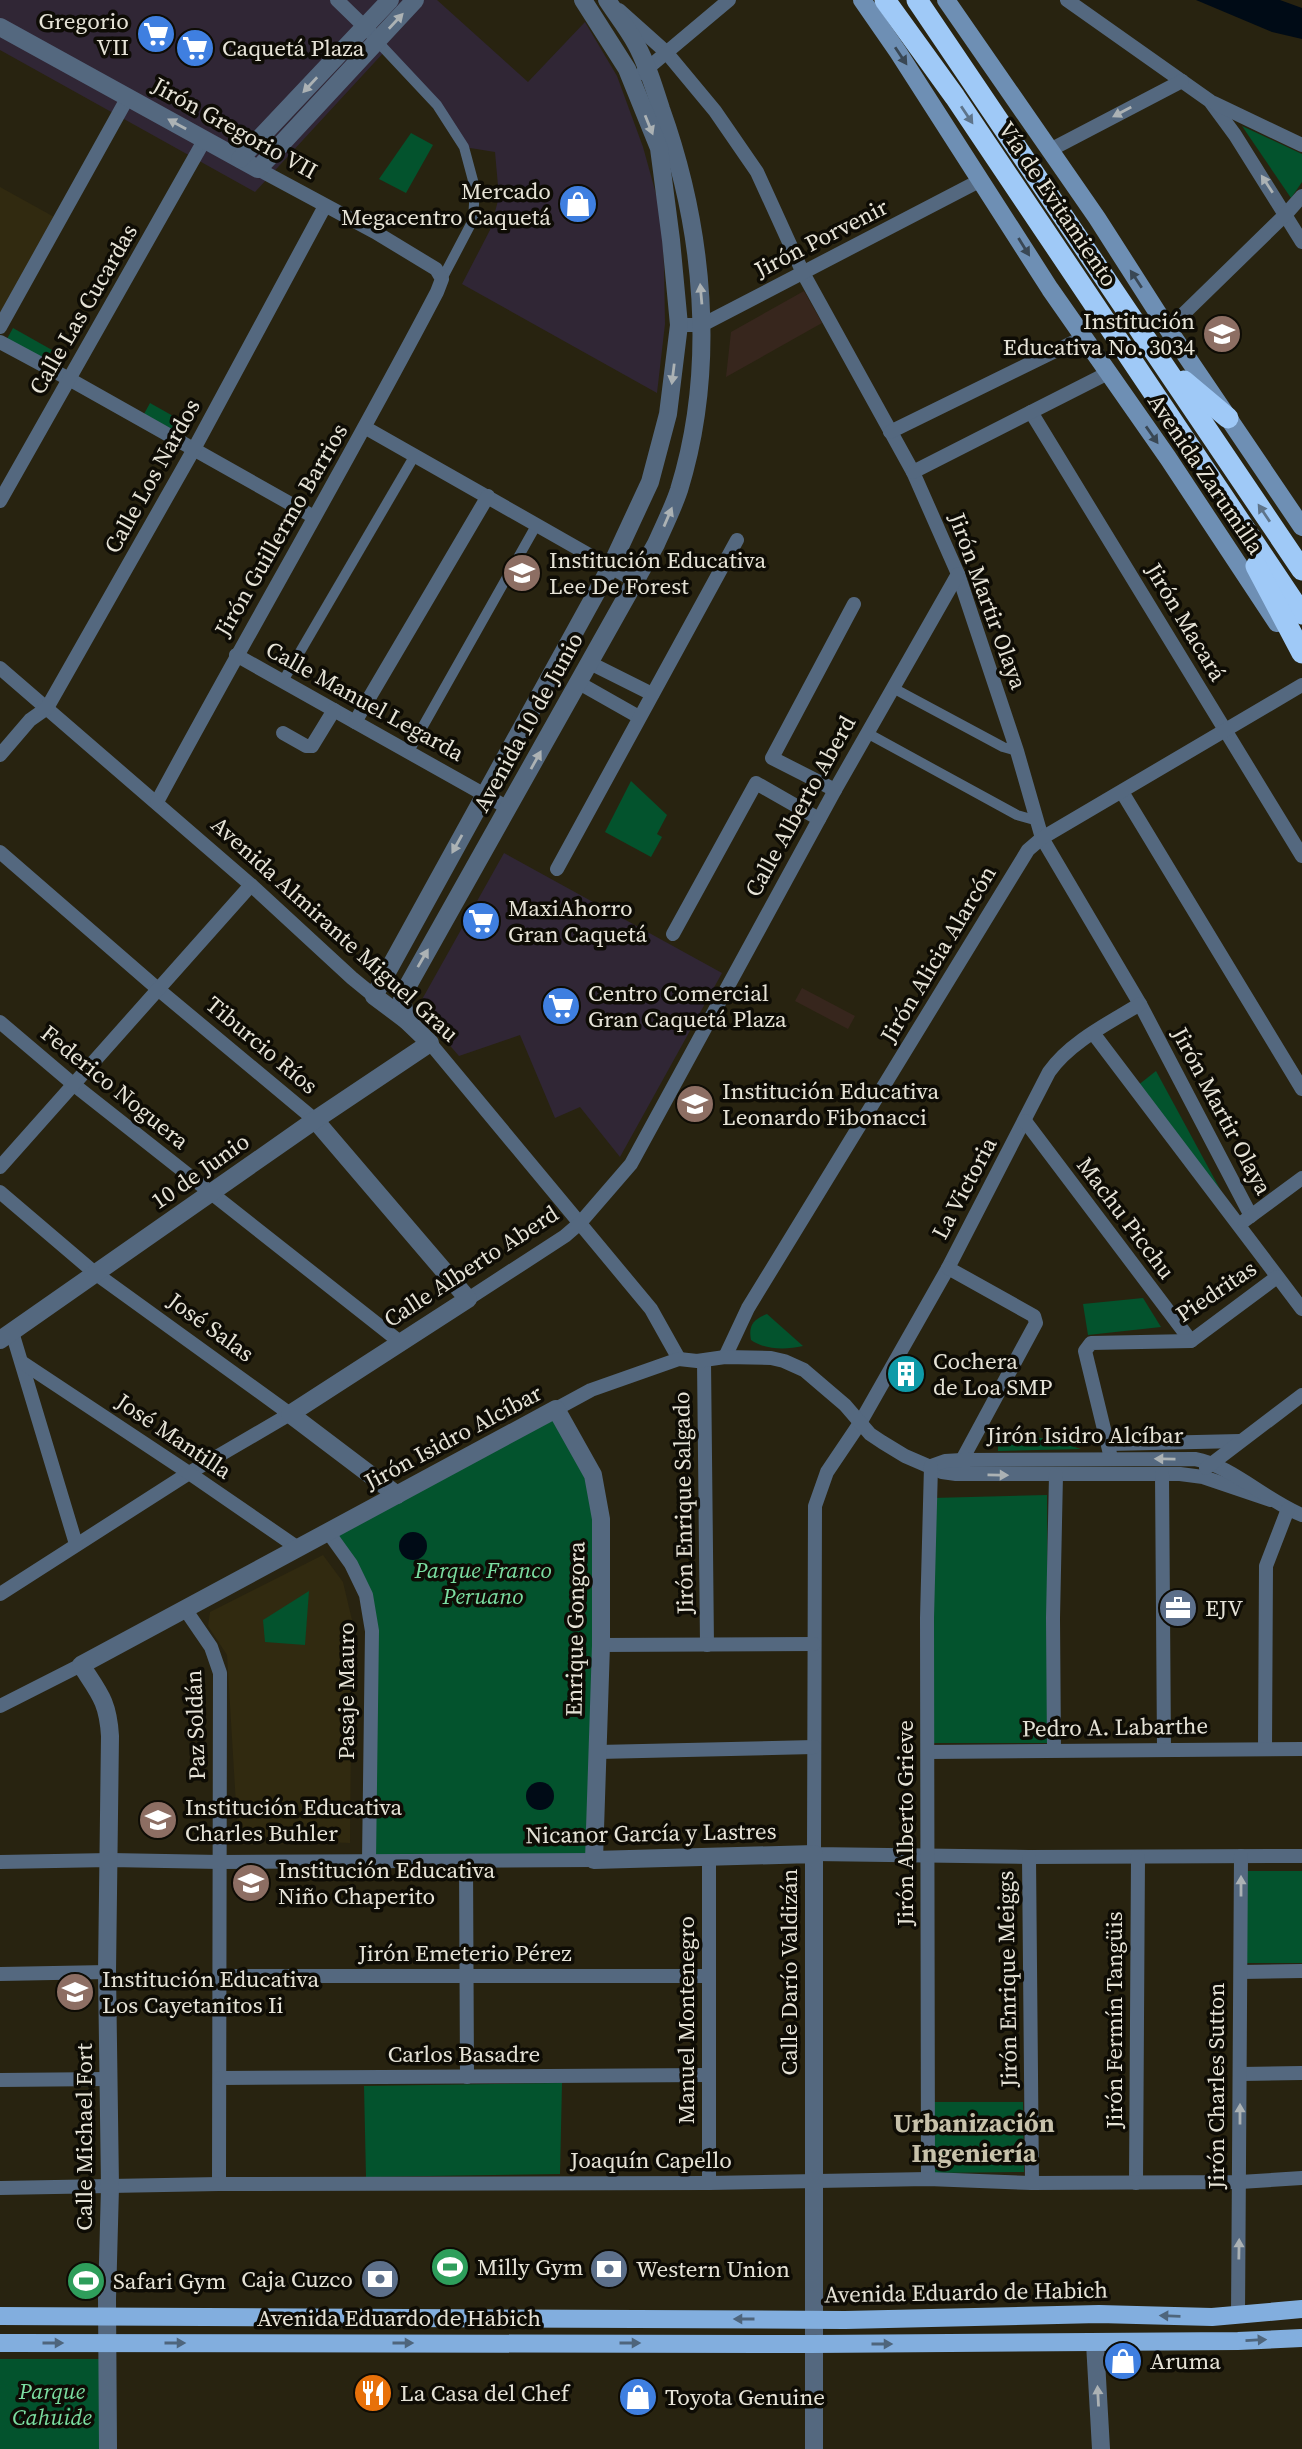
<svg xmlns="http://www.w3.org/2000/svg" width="1302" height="2449" font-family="'Source Serif 4',serif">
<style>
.commercial{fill:#302635}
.industrial{fill:#37261d}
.built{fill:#312a10}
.green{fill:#03532d}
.water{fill:#000b16}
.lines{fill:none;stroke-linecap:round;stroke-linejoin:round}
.pedestrian{stroke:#54687f;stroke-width:10}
.minor{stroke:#54687f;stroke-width:14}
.tertiary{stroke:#54687f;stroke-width:18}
.secondary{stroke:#6e8fb4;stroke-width:18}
.primary{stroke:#82aede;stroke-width:18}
.motorway{stroke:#9fc9f7;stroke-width:21}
.oneway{fill:#acb2b4}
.oneway2{fill:#394754}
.oneway3{fill:#5e748a}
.oneway4{fill:#4e657c}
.labels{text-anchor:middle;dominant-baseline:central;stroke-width:7;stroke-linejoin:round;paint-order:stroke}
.poi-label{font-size:23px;fill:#e6e3d7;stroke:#0e0c05;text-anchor:start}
.street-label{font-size:23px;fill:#e6e3d7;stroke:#0e0c05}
.park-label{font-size:23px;font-style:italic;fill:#7bdea1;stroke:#0e0c05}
.quarter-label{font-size:26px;font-weight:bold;fill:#c7c1aa;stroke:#0e0c05}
</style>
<rect width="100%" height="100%" fill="#282310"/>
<g class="commercial">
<polygon points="0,0 437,0 528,82 585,22 617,76 643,147 661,212 664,266 665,324 657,393 462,284 490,230 499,197 495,152 464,147 437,105 385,51 255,192 0,50"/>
<polygon points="504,853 722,973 620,1157 580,1107 555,1118 520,1035 459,1056 419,1010 420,1003"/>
</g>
<g class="industrial">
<polygon points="804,291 822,323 726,377 731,332"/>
<polygon points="802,988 855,1016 848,1029 795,1001"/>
</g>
<g class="built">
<polygon points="0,187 56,218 0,327"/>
<polygon points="323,1555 343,1582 352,1620 350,1843 238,1838 227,1655 208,1626 210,1612"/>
</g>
<g class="green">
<polygon points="1242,126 1302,154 1302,182 1291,198"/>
<polygon points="411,133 433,145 406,193 379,179"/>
<polygon points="13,328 52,350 46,360 7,339"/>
<polygon points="150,403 189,425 183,435 144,414"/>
<polygon points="631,781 667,815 657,834 662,837 651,857 605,832"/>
<polygon points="1156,1071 1227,1202 1137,1086"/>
<polygon points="1143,1298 1161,1327 1088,1335 1083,1304"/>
<path d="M767,1314L803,1346C786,1350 765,1350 751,1340C748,1325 754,1319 767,1314Z"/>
<polygon points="556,1409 593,1475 594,1860 369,1861 366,1595 328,1532"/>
<polygon points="1027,1436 1049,1439 1081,1449 998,1451 998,1440"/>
<polygon points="1047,1495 1049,1743 933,1743 932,1498"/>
<polygon points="309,1591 305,1645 265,1642 263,1620"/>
<polygon points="1245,1871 1302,1871 1302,1963 1246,1963"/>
<polygon points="562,2083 560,2174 366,2177 364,2086"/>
<polygon points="934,2102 1023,2102 1024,2172 934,2173"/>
<polygon points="0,2359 99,2359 104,2449 0,2449"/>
</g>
<g class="water">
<polygon points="1196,0 1280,0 1302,8 1302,39 1272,32"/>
<circle cx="413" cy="1546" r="14"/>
<circle cx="540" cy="1796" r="14"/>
</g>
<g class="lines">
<g class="pedestrian">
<polyline points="377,41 437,105 464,147 475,188 473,220 442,279"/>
<polyline points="283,681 415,455"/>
<polyline points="893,688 1003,747 1017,751"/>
<polyline points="867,733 1017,815 1038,821"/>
<polyline points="409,751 537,524"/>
</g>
<g class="minor">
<polyline points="337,0 372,34"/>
<polyline points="1067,0 1210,101 1235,135 1302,242"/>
<polyline points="619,10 666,52 715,111 757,172 803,273 913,472 958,574 1017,751 1042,838 1140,1004 1251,1216"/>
<polyline points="642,73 729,0"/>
<polyline points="1214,103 1302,145"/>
<polyline points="1050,150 1182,81"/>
<polyline points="679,325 702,325 981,180"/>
<polyline points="0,327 128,97"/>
<polyline points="1168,329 1286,214 1302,196"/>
<polyline points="0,342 69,379 314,517"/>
<polyline points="1031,412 1302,856"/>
<polyline points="366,428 635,581"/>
<polyline points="890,432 1084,337"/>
<polyline points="913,472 1108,373"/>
<polyline points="0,501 205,139"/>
<polyline points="236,655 508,808"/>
<polyline points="590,663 652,694"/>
<polyline points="0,668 251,885 352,978 374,996"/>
<polyline points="579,683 639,717"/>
<polyline points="355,722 488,496"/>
<polyline points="283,733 306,746 312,746 334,710"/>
<polyline points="0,755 30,720 47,708 194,449 325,206"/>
<polyline points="835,790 772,758 854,604"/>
<polyline points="1122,792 1302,1089"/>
<path d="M157,802C249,631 347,464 437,292L442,279L436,269L375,232L258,169"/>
<polyline points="0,852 159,990 315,1120"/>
<polyline points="557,869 737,540"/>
<polyline points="673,934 756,783 819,819"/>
<path d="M1140,1004C1109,1023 1070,1042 1049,1072L948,1268L860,1423L827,1472L815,1506L814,1854L1029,1857L1302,1856"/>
<polyline points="0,1022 73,1084 400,1342"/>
<polyline points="1093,1033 1302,1309"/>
<polyline points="430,1043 651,1309 679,1359"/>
<polyline points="1025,1121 1191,1341"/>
<polyline points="0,1167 251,885"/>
<polyline points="0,1192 95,1273 290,1414 189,1473 0,1594"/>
<polyline points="1244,1221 1302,1178"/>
<polyline points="948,1268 1034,1316 1036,1323 962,1460"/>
<polyline points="468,1299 565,1236 580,1223 631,1164 835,790 958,574"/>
<polyline points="12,1332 76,1544"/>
<polyline points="725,1357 748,1308 1028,850 1042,838 1302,685"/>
<polyline points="704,1361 707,1645"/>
<polyline points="23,1363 189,1473 298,1548"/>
<polyline points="556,1409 591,1390 679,1359 697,1361 725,1357 771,1358 784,1361 804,1370 845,1405 870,1434 882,1442 905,1456 942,1472 956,1474 1180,1474 1203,1477 1271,1500"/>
<polyline points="1109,1444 1240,1441"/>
<polyline points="1111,1458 1085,1351 1091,1343 1191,1341 1277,1277"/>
<path d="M931,1466L945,1461L962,1460L1195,1459C1230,1465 1267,1501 1302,1515"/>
<polyline points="1206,1468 1302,1395"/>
<polyline points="1162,1474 1164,1748"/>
<polyline points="328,1532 351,1564 366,1595 372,1631 369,1861"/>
<polyline points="185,1609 211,1647 220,1673 219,2184"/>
<polyline points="601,1645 814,1644"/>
<polyline points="0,1706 81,1665"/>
<polyline points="1265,1749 1266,1566 1288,1509"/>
<polyline points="1054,1750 1053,1618 1056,1475"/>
<polyline points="598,1752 814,1747"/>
<polyline points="928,1752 1302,1749"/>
<polyline points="1029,1857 1032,2183"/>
<polyline points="466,1861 467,2077"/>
<polyline points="0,1862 110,1860 220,1862 594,1860"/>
<polyline points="1241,1972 1302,1971"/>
<polyline points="0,1974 107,1972"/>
<polyline points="221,1976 709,1976"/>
<polyline points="1241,2074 1302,2073"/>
<polyline points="220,2078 709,2075"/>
<polyline points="0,2080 109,2079"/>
<polyline points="928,2179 927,1618 931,1466"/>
<polyline points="709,2183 709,1856"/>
<polyline points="1136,2183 1138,1857"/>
<polyline points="0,2188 219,2184 709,2183 928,2179 1032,2183 1240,2182 1302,2178"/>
<polyline points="1238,2315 1241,1856"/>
</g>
<g class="tertiary">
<polyline points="0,27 258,169 415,0"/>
<polyline points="240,159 390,0"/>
<path d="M406,1020L402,999L406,989L656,544C664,526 673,508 679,490C717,367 704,229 661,109C654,87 647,64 636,44C628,29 616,14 607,0"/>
<polyline points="315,1120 468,1299 290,1414 397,1495"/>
<polyline points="0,1340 315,1120 430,1043 406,1020 374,996 611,566 650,482 668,414 679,325 671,240 659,148 627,69 583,0"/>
<polyline points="1095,2343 1101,2449"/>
<path d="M108,2449L107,2299L110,2187L107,1972L110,1736C108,1701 99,1693 81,1665L556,1409L593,1475L601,1519V1645L594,1860L814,1854V2449"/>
</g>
<g class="secondary">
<polyline points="862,0 898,52 1050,289 1168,458 1277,623"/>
<polyline points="946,0 1097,218 1168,329 1302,527"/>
</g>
<g class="primary">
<polyline points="0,2316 845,2320 1099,2314 1212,2317 1302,2309"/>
<polyline points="0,2343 813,2344 1238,2341 1302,2338"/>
</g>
<g class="motorway">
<polyline points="885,0 955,97 1302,614"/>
<polyline points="917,0 1302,570"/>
<polyline points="1184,381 1228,418"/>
<polyline points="1256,566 1302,653"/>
</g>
</g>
<defs><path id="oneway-solid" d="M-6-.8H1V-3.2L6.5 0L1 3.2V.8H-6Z" transform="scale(1.75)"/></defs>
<g class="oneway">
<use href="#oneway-solid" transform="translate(396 21) rotate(-47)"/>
<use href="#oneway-solid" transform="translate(310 85) rotate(133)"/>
<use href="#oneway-solid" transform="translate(1122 112) rotate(152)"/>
<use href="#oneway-solid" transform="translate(177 124) rotate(-151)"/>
<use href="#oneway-solid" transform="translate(649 125) rotate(68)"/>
<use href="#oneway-solid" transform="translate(1267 184) rotate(-123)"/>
<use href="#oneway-solid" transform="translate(701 294) rotate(-95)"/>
<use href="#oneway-solid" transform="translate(673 374) rotate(97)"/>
<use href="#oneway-solid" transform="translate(668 517) rotate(-67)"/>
<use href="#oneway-solid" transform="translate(536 760) rotate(-61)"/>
<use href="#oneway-solid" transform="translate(457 844) rotate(119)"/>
<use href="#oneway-solid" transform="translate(423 958) rotate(-60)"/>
<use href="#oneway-solid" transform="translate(1165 1459) rotate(-179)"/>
<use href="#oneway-solid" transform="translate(998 1475) rotate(1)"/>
<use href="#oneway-solid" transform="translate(1241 1886) rotate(-90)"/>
<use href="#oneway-solid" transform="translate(1240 2114) rotate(-90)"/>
<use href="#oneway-solid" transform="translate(1239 2249) rotate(-89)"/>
<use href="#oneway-solid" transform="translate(1098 2396) rotate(-93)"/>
</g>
<g class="oneway2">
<use href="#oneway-solid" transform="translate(901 56) rotate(56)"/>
<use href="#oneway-solid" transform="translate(1024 247) rotate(58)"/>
<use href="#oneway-solid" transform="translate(1136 279) rotate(-123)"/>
<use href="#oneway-solid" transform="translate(1152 435) rotate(55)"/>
</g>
<g class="oneway3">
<use href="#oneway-solid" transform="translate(967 115) rotate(56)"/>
<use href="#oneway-solid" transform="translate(1264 513) rotate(-124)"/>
</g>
<g class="oneway4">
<use href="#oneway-solid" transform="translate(1170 2316) rotate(-178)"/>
<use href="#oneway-solid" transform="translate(744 2319) rotate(-180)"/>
<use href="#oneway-solid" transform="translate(1256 2340) rotate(-3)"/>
<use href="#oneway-solid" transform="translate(53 2343)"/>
<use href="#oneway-solid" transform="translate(175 2343)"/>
<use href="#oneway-solid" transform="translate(403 2343)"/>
<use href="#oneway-solid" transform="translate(630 2343)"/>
<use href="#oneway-solid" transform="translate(882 2344)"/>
</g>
<defs>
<symbol id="supermarket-disc" viewBox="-11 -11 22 22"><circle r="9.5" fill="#3f7fe0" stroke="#0e0c05"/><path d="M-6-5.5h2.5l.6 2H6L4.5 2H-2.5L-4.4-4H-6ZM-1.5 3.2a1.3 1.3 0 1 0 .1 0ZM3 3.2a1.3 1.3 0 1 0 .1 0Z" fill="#fff"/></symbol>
<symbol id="shop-disc" viewBox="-11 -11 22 22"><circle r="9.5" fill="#3f7fe0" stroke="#0e0c05"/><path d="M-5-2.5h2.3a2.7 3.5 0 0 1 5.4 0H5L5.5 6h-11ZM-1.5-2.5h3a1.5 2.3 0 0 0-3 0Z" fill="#fff"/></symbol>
<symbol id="school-disc" viewBox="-11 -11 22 22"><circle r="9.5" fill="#8d6e63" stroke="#0e0c05"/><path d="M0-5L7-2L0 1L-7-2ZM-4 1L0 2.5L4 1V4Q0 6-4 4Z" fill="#fff"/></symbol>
<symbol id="building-disc" viewBox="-11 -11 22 22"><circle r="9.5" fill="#0f9aa8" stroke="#0e0c05"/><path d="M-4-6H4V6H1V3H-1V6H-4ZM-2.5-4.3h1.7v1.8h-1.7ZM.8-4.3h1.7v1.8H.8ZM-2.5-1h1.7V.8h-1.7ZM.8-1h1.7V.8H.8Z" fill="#fff"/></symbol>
<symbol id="office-disc" viewBox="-11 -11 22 22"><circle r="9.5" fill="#5c6f8a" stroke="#0e0c05"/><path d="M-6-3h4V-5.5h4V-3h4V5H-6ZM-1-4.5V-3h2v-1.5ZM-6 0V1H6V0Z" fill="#fff"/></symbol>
<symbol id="stadium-disc" viewBox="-11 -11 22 22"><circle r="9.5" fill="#2e9e5b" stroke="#0e0c05"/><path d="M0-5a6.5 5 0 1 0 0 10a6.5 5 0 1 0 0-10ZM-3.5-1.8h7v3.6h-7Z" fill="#fff"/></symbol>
<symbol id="bank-disc" viewBox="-11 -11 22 22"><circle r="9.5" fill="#5c6f8a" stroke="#0e0c05"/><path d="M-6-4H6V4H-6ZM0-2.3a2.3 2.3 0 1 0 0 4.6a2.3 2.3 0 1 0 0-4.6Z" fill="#fff"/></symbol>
<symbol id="restaurant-disc" viewBox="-11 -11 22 22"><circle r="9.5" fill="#e8710a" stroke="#0e0c05"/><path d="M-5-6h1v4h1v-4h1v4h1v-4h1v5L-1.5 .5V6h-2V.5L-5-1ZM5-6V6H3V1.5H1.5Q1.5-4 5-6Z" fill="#fff"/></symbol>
</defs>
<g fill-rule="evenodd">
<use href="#supermarket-disc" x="134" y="12" width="44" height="44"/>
<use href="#supermarket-disc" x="173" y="26" width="44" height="44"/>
<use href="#shop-disc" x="556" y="182" width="44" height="44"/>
<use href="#school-disc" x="1200" y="312" width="44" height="44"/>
<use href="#school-disc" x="500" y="551" width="44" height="44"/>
<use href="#supermarket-disc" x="459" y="899" width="44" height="44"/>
<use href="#supermarket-disc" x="539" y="984" width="44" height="44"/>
<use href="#school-disc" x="673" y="1082" width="44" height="44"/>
<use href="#building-disc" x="884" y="1352" width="44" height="44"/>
<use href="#office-disc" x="1156" y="1586" width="44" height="44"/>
<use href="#school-disc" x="136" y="1798" width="44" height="44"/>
<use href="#school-disc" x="229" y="1861" width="44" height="44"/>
<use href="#school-disc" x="53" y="1970" width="44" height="44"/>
<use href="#stadium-disc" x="428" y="2245" width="44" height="44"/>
<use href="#bank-disc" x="587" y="2247" width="44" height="44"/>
<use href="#bank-disc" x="358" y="2257" width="44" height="44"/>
<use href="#stadium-disc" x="64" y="2259" width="44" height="44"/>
<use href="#shop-disc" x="1101" y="2339" width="44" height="44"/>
<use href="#restaurant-disc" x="351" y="2371" width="44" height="44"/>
<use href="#shop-disc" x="616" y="2375" width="44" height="44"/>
</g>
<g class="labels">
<g class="poi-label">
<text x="129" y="21" text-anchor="end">Gregorio<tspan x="129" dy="26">VII</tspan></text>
<text x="222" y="48">Caquetá Plaza</text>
<text x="551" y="191" text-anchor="end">Mercado<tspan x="551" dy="26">Megacentro Caquetá</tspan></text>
<text x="1195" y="321" text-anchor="end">Institución<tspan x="1195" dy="26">Educativa No. 3034</tspan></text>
<text x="549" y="560">Institución Educativa<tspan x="549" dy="26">Lee De Forest</tspan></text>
<text x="508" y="908">MaxiAhorro<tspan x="508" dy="26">Gran Caquetá</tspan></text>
<text x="588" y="993">Centro Comercial<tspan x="588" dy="26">Gran Caquetá Plaza</tspan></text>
<text x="722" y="1091">Institución Educativa<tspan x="722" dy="26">Leonardo Fibonacci</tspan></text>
<text x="933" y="1361">Cochera<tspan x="933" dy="26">de Loa SMP</tspan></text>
<text x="1205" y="1608">EJV</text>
<text x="185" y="1807">Institución Educativa<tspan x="185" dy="26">Charles Buhler</tspan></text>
<text x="278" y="1870">Institución Educativa<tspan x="278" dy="26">Niño Chaperito</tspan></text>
<text x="102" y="1979">Institución Educativa<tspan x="102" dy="26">Los Cayetanitos Ii</tspan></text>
<text x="477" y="2267">Milly Gym</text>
<text x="636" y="2269">Western Union</text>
<text x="353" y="2279" text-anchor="end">Caja Cuzco</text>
<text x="113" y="2281">Safari Gym</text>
<text x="1150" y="2361">Aruma</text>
<text x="400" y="2393">La Casa del Chef</text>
<text x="665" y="2397">Toyota Genuine</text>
</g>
<g class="street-label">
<text transform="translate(235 128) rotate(29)">Jirón Gregorio VII</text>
<text transform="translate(1058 204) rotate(56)">Vía de Evitamiento</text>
<text transform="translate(821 238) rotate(-27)">Jirón Porvenir</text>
<text transform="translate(83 309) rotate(-60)">Calle Las Cucardas</text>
<text transform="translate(1206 474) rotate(56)">Avenida Zarumilla</text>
<text transform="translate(152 476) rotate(-61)">Calle Los Nardos</text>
<text transform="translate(281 530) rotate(-60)">Jirón Guillermo Barrios</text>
<text transform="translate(988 601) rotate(70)">Jirón Martir Olaya</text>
<text transform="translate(1186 622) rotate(59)">Jirón Macará</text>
<text transform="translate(365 701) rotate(29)">Calle Manuel Legarda</text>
<text transform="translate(528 722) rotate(-61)">Avenida 10 de Junio</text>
<text transform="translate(800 806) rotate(-61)">Calle Alberto Aberd</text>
<text transform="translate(335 929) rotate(42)">Avenida Almirante Miguel Grau</text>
<text transform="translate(938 954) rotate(-59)">Jirón Alicia Alarcón</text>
<text transform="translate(262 1045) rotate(40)">Tiburcio Ríos</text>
<text transform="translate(115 1087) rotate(39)">Federico Noguera</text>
<text transform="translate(1222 1111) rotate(62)">Jirón Martir Olaya</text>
<text transform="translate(200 1171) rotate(-35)">10 de Junio</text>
<text transform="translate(964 1188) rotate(-62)">La Victoria</text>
<text transform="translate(1126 1218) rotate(53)">Machu Picchu</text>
<text transform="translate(471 1266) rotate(-33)">Calle Alberto Aberd</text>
<text transform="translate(1216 1291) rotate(-34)">Piedritas</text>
<text transform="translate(211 1327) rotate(36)">José Salas</text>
<text x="1085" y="1435">Jirón Isidro Alcíbar</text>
<text transform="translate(174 1436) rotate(34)">José Mantilla</text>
<text transform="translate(453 1437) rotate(-28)">Jirón Isidro Alcíbar</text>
<text transform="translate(683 1503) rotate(-91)">Jirón Enrique Salgado</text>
<text transform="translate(575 1629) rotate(-89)">Enrique Gongora</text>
<text transform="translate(346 1691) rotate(-90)">Pasaje Mauro</text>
<text transform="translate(195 1725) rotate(-92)">Paz Soldán</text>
<text transform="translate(1115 1727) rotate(-1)">Pedro A. Labarthe</text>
<text transform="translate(905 1823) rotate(-90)">Jirón Alberto Grieve</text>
<text transform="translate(651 1833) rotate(-1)">Nicanor García y Lastres</text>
<text x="465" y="1953">Jirón Emeterio Pérez</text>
<text transform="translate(789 1972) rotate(-90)">Calle Darío Valdizán</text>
<text transform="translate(1007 1979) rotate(-91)">Jirón Enrique Meiggs</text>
<text transform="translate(686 2020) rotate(-90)">Manuel Montenegro</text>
<text transform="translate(1114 2020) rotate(-90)">Jirón Fermín Tangüis</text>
<text x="464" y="2054">Carlos Basadre</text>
<text transform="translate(1216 2086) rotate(-90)">Jirón Charles Sutton</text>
<text transform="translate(84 2137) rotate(-90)">Calle Michael Fort</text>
<text x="651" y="2160">Joaquín Capello</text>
<text transform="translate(966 2292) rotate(-1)">Avenida Eduardo de Habich</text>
<text x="399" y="2318">Avenida Eduardo de Habich</text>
</g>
<g class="park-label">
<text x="483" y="1570">Parque Franco<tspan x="483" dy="26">Peruano</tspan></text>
<text x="52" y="2391">Parque<tspan x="52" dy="26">Cahuide</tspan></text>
</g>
<g class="quarter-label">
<text x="974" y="2123">Urbanización<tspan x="974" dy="30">Ingeniería</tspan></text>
</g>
</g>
</svg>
